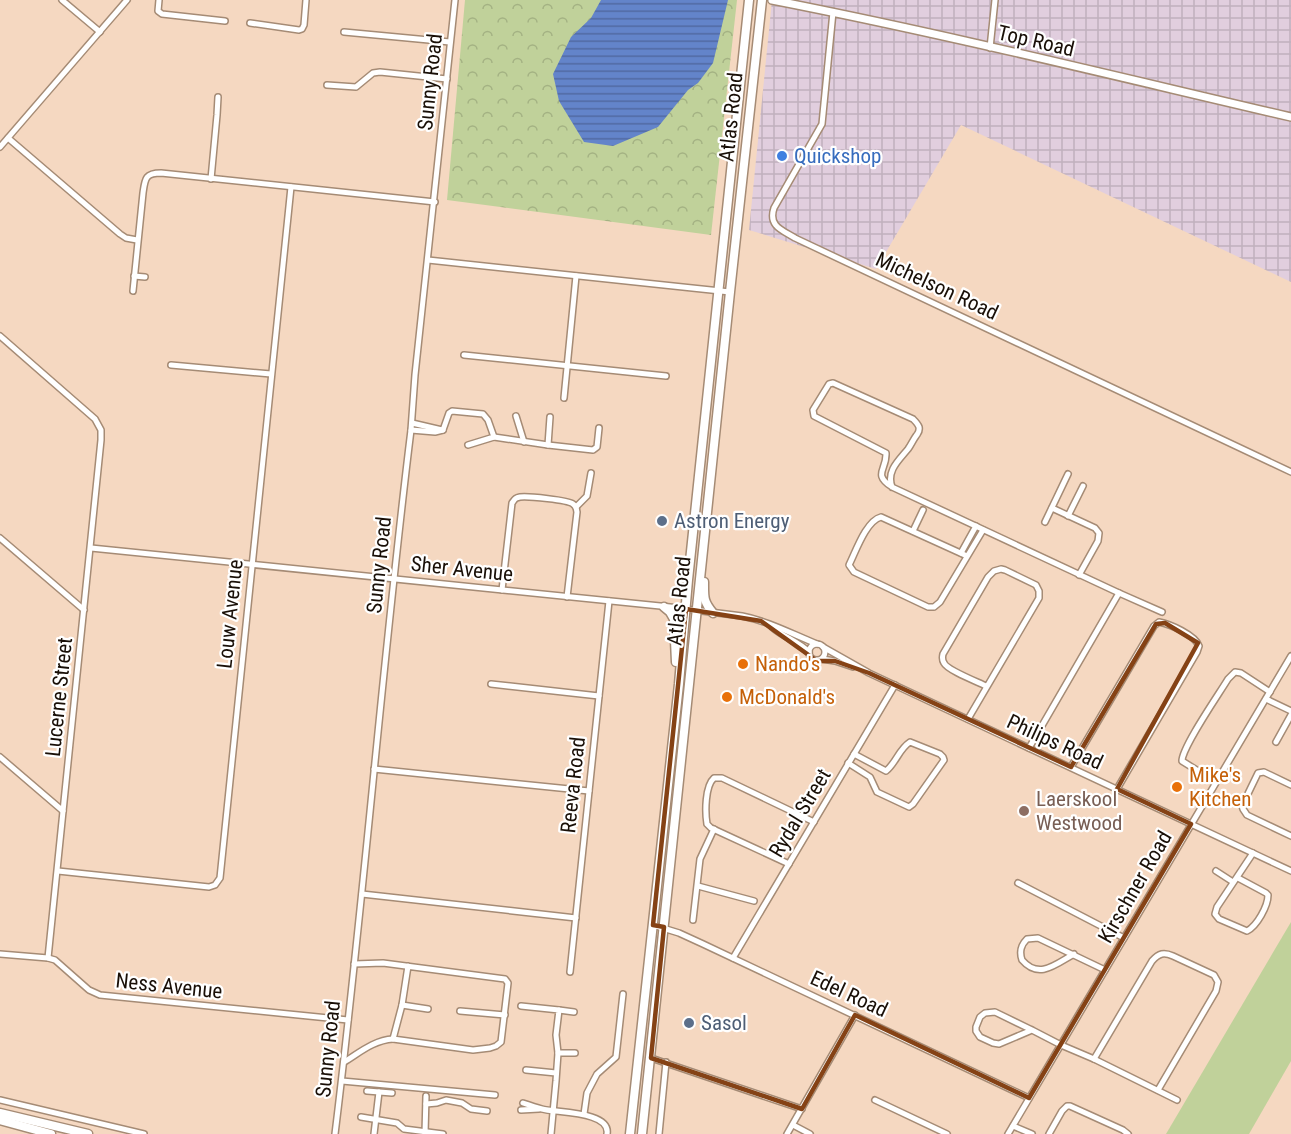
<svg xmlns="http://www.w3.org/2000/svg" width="1291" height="1134" font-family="'Roboto Condensed',sans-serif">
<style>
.industrial{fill:url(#industrial-grid)}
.grass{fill:#c0d19a}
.park{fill:url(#park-crowns)}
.water{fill:url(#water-rules)}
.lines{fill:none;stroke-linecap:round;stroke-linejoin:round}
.minor-casing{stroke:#a58b75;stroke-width:8}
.tertiary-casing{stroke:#a58b75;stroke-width:10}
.primary-casing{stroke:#a58b75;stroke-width:11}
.minor{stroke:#fff;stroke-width:5}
.tertiary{stroke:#fff;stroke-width:7}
.primary{stroke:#fff;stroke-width:8}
.marked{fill:none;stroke:#854215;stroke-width:4.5;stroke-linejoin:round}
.shop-dot{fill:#3f7fe0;stroke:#fff;stroke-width:2}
.service-dot{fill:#5c6f8a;stroke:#fff;stroke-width:2}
.food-dot{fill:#e8710a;stroke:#fff;stroke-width:2}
.education-dot{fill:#8d6e63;stroke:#fff;stroke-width:2}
.labels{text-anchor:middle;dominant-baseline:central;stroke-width:4.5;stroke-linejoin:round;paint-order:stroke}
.street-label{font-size:21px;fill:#190f07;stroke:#fff}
.shop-label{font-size:21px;fill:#366cbe;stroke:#fff;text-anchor:start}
.service-label{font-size:21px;fill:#4e5e75;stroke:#fff;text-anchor:start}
.food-label{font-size:21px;fill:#c56008;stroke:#fff;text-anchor:start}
.education-label{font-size:21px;fill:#785e54;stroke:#fff;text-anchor:start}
</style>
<defs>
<pattern id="industrial-grid" width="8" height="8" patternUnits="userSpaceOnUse" patternTransform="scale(1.5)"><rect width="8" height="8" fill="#e1cede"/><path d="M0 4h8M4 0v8" fill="none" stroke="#c0b0bd"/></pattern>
<pattern id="park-crowns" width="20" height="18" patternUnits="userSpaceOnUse" patternTransform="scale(1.5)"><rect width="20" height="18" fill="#c0d19a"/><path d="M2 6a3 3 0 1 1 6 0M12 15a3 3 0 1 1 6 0" fill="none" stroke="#a4b283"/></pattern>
<pattern id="water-rules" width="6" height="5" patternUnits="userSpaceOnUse" patternTransform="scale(1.5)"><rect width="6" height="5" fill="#6384ca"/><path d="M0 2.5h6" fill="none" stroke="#516aa2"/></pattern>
</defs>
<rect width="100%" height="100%" fill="#f5d8c1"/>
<polygon class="industrial" points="772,0 1291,0 1291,282 961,125 876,269 749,230"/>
<polygon class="grass" points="1291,922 1291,1061 1249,1134 1166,1134"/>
<polygon class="park" points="465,0 737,0 711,235 447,200"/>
<polygon class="water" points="601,0 728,0 713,63 698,83 688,90 658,127 613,146 584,142 559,101 553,74 571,37 591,18"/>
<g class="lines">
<defs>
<g id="minor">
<polyline points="62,0 100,32"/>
<polyline points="159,0 158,11 162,14 225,21"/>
<path d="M833,12L822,124L774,208C768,226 782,230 795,238L1291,472"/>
<polyline points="250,23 299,30 302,29 304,25 306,0"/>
<polyline points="344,32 450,42"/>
<polyline points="990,48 995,0"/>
<polyline points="327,85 356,87 373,73 380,72 447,79"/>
<polyline points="8,138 120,234 126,238 137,240"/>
<polyline points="0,147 127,0"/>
<polyline points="211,179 217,115 218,97"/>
<polyline points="428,260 730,292"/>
<polyline points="134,276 145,277"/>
<path d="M133,291L143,193C145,179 145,173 161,173L435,202"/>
<polyline points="0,336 95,419 101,430 101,440 48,958"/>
<polyline points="464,355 666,376"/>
<polyline points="171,365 271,374"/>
<polyline points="564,398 576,276"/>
<polyline points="516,416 524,442"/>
<polyline points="412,423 442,430"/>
<polyline points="411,430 435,432 443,430"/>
<polyline points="443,430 449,413 452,411 483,414 488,420 494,437 468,445"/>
<polyline points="494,437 548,445 593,450 597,447 599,428"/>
<polyline points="548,445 550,417"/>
<path d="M892,487C886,471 899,460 908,449C911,445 913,440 916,436C918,433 920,432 919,427C918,424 916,422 913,419L833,383L829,384L813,410L814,416L886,453C887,470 872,474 892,487L1119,593L1162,612"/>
<polyline points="576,507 587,496 591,473"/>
<polyline points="1052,508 1095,528 1099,533 1098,541 1079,575"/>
<polyline points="1068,516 1083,486"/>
<polyline points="1045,522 1068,474"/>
<polyline points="913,531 923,510"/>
<polyline points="0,538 84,610"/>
<path d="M91,548L670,607L742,616C768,621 792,634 817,644"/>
<polyline points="961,553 976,526"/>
<path d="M967,556L881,517C866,521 856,551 849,565L854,572L928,607H934L940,602L983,530"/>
<path d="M502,590L512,503C515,499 515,498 520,497C528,496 568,500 573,504C577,507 576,508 577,512L567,597"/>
<path d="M772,627C783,637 798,641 809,652"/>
<circle cx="817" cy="652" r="8"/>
<polyline points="823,647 869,673 1291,871"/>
<polyline points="822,659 835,661 853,667"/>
<polyline points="491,684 599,696"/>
<polyline points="1266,699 1291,711"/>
<path d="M968,719L1039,598V591L1036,585L1005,570L1001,569L994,571L988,577L943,654C942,658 942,660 944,663C947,670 978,682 986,686"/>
<polyline points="1276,742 1291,715"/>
<polyline points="1029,748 1119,593"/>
<polyline points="0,757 63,811"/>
<path d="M848,763L870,777L877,792L909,807L913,804L944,760L943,757L940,754L910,742C899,749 896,763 886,771L854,754"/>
<path d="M1071,767L1154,626L1159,622C1170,624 1195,635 1199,646L1197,652L1117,789"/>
<polyline points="374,769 589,791"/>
<path d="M1216,782L1182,761C1182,747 1219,694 1228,679L1235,672L1241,673L1270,692"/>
<polyline points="1291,785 1264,772 1258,773 1242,806 1243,809 1247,815 1291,836"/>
<path d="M789,864L711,828L707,824C705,812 705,786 714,778H722L814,822"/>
<polyline points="58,871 209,887 215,885 220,878 291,187"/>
<polyline points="1216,871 1233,882"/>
<path d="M1238,878L1266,893L1268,895C1268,906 1257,926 1247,931L1219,919L1215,914L1217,907L1253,853"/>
<polyline points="1018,883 1124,938"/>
<polyline points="698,886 754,901"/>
<polyline points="362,894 576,918"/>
<polyline points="693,920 700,859 714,829"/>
<polyline points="653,925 679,933 703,944 1029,1098"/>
<polyline points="0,954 48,958 55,960 89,990 100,995 348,1020"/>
<path d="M1074,954C1056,964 1039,980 1022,960C1019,951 1021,945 1027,939L1038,938L1105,970"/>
<polyline points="733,958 895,685"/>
<polyline points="354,964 383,963 505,979 508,983 501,1042 496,1046 490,1048 473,1050 393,1039 402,1005 408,966"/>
<polyline points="570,972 609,601"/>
<polyline points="402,1005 428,1009"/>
<polyline points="521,1006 559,1010 556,1035 558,1053 556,1081 551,1134"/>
<polyline points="559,1010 574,1012"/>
<polyline points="460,1011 505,1015"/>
<polyline points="1032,1030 999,1044 993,1043 980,1037 976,1031 976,1027 980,1017 985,1013 995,1012 1032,1030 1061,1045 1094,1059 1177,1100"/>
<polyline points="558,1053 575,1053"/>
<polyline points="651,1058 802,1109"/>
<path d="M1094,1059L1152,961C1159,953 1164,952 1173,956L1214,975L1218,982L1216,991L1158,1090"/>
<path d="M344,1062C359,1053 374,1040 393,1039"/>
<polyline points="526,1070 556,1073"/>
<polyline points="342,1081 495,1095"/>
<polyline points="367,1091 392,1093"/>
<polyline points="0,1100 144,1134"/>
<polyline points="875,1100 947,1134"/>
<path d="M523,1103C529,1105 535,1107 542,1109C556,1113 611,1111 607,1134"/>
<polyline points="426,1104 437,1103 446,1100 462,1103 471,1109 487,1111"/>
<polyline points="521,1110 539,1109"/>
<polyline points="584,1114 587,1093 597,1074 616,1057 623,994"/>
<polyline points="361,1117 397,1123 404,1129 443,1134"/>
<polyline points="793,1125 810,1134"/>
<polyline points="1013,1126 1032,1134"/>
<polyline points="425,1133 426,1096"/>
<path d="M335,1134C364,900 382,664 411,430L415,375L455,0"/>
<polyline points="374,1134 379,1092"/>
<polyline points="659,1134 666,1062"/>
<polyline points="787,1134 855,1015"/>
<polyline points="1008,1134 1291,656"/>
<polyline points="1049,1134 1062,1111 1067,1106 1070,1106 1123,1130 1128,1134"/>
</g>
<path id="tertiary" d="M772,0C946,34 1119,77 1291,117"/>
<g id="primary">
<path d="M704,582C704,597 703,601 713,613"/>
<polyline points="664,607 670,612 674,619 676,662"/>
<polyline points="0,1113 88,1134"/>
<polyline points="0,1120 51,1134"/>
<polyline points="630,1134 679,684 688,580 749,0"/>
<polyline points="642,1134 730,292 762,0"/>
</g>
</defs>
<use href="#minor" class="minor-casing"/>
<use href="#tertiary" class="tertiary-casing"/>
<use href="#primary" class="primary-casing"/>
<use href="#minor" class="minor"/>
<use href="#tertiary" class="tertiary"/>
<use href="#primary" class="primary"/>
</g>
<path class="marked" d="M686,609L761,621L817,661H835L869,673L1071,767L1156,624L1165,623L1198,643L1117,789L1191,824L1029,1098L855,1015L802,1109L651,1058L664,927L653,925Z"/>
<circle class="shop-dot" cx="782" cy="156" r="6"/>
<g class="service-dot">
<circle cx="662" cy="521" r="6"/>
<circle cx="689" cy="1023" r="6"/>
</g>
<g class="food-dot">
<circle cx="743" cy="664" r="6"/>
<circle cx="727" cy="697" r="6"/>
<circle cx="1177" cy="787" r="6"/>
</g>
<circle class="education-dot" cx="1024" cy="811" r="6"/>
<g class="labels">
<g class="street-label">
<text transform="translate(1036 41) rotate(13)">Top Road</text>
<text transform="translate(430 82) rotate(-84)">Sunny Road</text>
<text transform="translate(731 117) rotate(-84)">Atlas Road</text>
<text transform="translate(937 286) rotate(25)">Michelson Road</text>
<text transform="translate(379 565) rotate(-84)">Sunny Road</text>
<text transform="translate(462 569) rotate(6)">Sher Avenue</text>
<text transform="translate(679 601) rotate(-84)">Atlas Road</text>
<text transform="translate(230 614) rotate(-84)">Louw Avenue</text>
<text transform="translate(59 697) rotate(-84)">Lucerne Street</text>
<text transform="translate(1055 742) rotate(25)">Philips Road</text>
<text transform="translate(573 785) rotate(-84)">Reeva Road</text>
<text transform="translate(800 813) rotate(-59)">Rydal Street</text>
<text transform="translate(1135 887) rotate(-60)">Kirschner Road</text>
<text transform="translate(169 986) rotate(6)">Ness Avenue</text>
<text transform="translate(849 994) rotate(25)">Edel Road</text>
<text transform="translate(328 1049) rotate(-84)">Sunny Road</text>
</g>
<g class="shop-label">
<text x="794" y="156">Quickshop</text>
</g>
<g class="service-label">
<text x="674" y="521">Astron Energy</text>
<text x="701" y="1023">Sasol</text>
</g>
<g class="food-label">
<text x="755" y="664">Nando's</text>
<text x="739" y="697">McDonald's</text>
<text x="1189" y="775">Mike's<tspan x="1189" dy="24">Kitchen</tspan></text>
</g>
<g class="education-label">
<text x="1036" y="799">Laerskool<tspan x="1036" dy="24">Westwood</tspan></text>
</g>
</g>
</svg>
